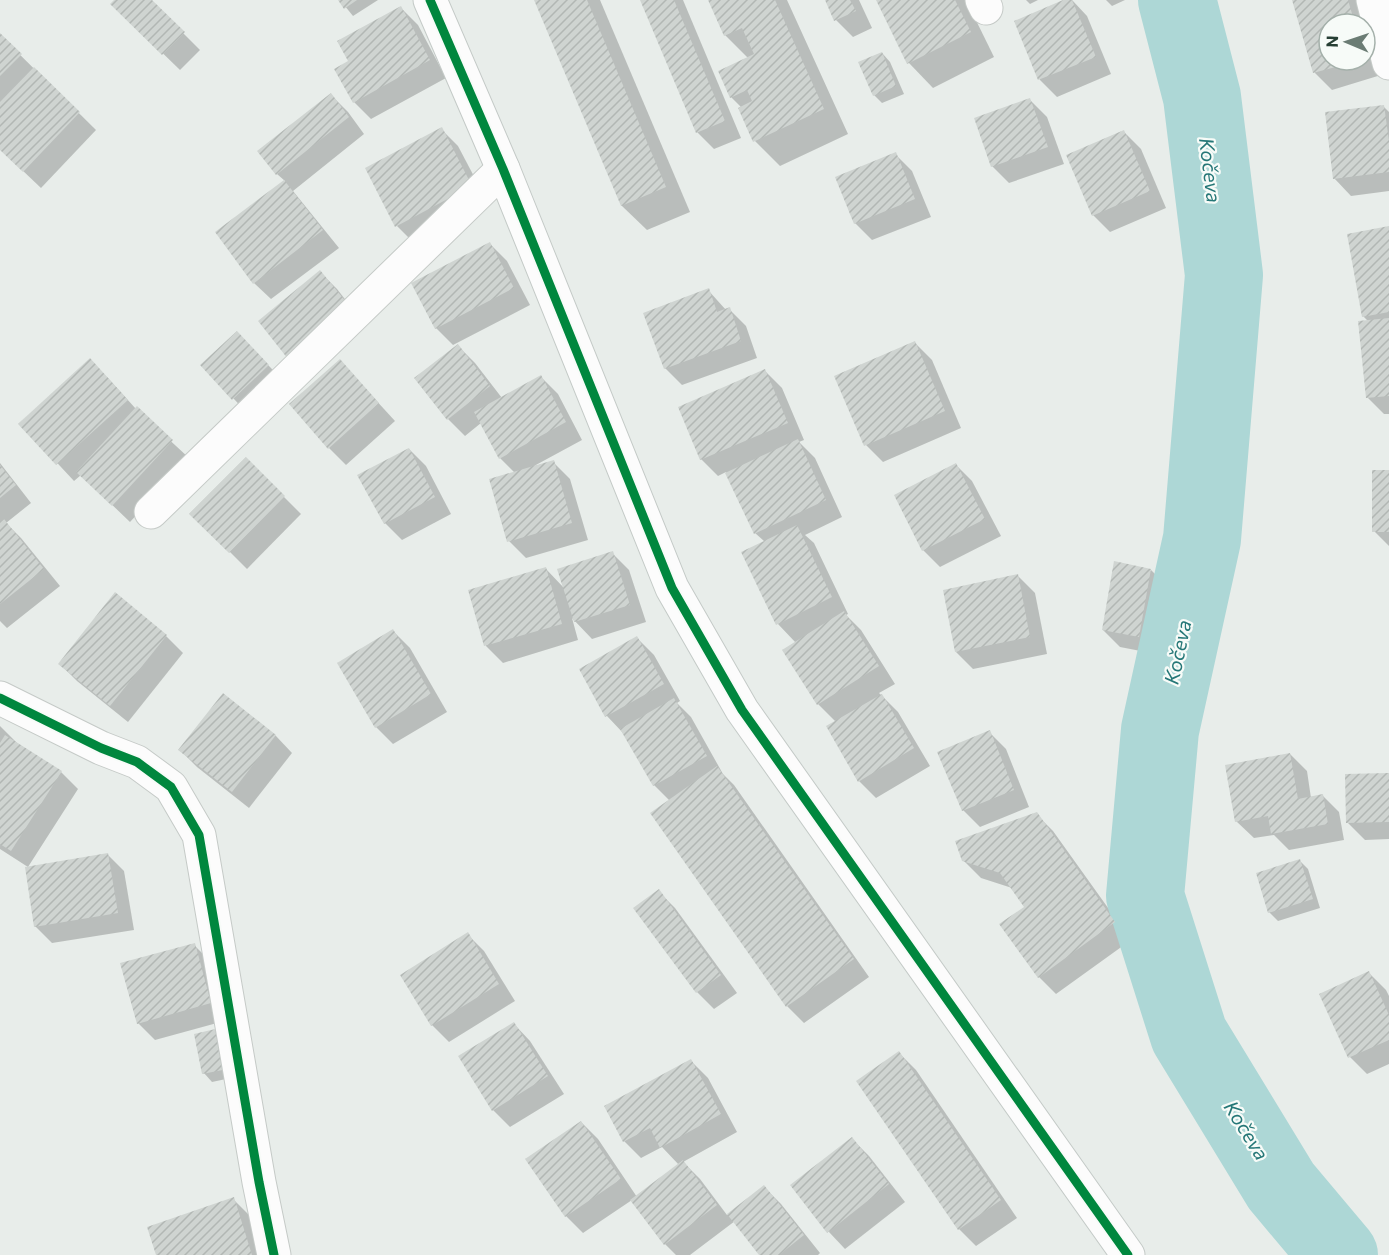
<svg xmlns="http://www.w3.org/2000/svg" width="1389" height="1255" font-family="Commissioner,sans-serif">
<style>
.shadow{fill:#0003;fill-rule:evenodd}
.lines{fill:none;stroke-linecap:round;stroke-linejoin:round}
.river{stroke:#add7d6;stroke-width:78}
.building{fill:url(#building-hatch)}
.street-casing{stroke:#c5cac7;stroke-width:35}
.secondary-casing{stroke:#c4cac7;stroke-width:35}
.street{stroke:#fcfcfc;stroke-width:33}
.secondary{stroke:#fcfcfc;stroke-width:33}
.cycleway-casing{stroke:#f7fbf8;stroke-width:13}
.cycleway{stroke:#00873e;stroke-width:9}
.labels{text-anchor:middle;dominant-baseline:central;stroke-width:4.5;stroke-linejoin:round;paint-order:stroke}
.water-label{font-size:20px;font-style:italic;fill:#257777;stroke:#f7fbf8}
</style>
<defs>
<pattern id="building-hatch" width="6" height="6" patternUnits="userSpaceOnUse" patternTransform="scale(1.5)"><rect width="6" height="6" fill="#cfd4d1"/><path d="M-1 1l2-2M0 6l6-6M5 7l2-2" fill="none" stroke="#b2b7b4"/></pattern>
</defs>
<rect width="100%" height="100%" fill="#e8edea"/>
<g class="shadow">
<polygon points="116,0 150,0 200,50 180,70 112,4"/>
<polygon points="340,0 378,0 353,16"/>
<polygon points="536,0 600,0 690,212 647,230 622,206"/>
<polygon points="641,0 683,0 741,138 714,149 697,132"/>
<polygon points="709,0 787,0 848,134 780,166 755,141 742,108 731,97 748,58 725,35"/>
<polygon points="826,0 859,0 872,28 853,37 836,20"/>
<polygon points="877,0 966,0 994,57 933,88 909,63"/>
<polygon points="1026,0 1038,0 1030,4"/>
<polygon points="1067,0 1072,0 1087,16 1111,74 1057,97 1040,80 1016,22"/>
<polygon points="1106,0 1125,0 1112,6"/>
<path d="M1297,0H1357L1360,3L1381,75L1332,90L1315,73L1294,1ZM1329,24H1365V60H1329Z"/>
<polygon points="401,8 418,25 446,78 371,119 354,102 336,69 350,62"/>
<polygon points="0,35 96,130 41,188 0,149"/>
<polygon points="882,53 890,62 904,94 882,103 874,95"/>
<polygon points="331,95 348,112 364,134 293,191 339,248 271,299 254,283 285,181 277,174"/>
<polygon points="1030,100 1047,117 1064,164 1009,183 992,166"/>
<polygon points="1384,107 1389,112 1389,191 1351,196 1334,178"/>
<polygon points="441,129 458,146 488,203 414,243 397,226"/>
<polygon points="1124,132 1141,149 1166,208 1110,232 1093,215"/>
<polygon points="895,154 912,171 931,217 872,240 855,223"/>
<polygon points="1389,228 1389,414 1384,414 1367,397 1369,322 1363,316"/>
<polygon points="490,244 507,261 530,305 453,345 436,328"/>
<polygon points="320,272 337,289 366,326 306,375"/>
<polygon points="708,290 726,310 729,309 746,326 757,358 682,385 665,368"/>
<polygon points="915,343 932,360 961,428 883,462 866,445"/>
<polygon points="458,346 475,363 502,398 541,377 558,394 582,440 534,466 553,462 570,479 588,540 526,558 509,541 515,473 500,458 481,423 465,436 448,419"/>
<polygon points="254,350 285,383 250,416 202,365"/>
<polygon points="340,361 395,421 346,465 329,448"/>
<polygon points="765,371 782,388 804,440 799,442 815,458 842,517 805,535 814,543 848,614 846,615 861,630 895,684 879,693 898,712 930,766 876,798 859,781 836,722 818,704 784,650 796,643 778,624 765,542 755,533 726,472 718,476 701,459"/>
<polygon points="107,377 136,409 189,458 130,522 81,475 74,481 21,424"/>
<polygon points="409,449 426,466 451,514 402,540 385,523"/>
<polygon points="246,459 301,514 247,569 192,514"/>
<polygon points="0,463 31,503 6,523 21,538 60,586 7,628 0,621"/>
<polygon points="955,464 972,481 1001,536 940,567 923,550"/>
<polygon points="1389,472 1389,546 1374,531"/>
<polygon points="612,553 629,570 646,622 592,639 572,618 578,640 503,663 486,646 470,591 546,569 564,588"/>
<polygon points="1151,570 1168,587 1156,654 1120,647 1103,630"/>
<polygon points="1018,576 1035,593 1047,654 973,669 956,652"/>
<polygon points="393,631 410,648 447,712 393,744 376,727"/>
<polygon points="166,636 183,653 128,722 77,681 60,664"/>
<polygon points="637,638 654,655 680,701 677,703 691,717 723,774 734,785 869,977 804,1023 787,1006 670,801 654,785 624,734 607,716"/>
<polygon points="223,695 276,736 292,753 249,808 197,767 180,750"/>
<polygon points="0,726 17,743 61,772 78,789 28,867 0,849"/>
<polygon points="989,732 1006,749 1029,807 980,827 963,810"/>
<polygon points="1290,754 1307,771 1311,798 1322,795 1339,812 1344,840 1289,850 1274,835 1254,838 1236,821"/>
<polygon points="1389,775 1389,839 1365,840 1348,823"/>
<polygon points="1036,814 1053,831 1131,940 1056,994 1039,977 1026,907 1012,888 981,878 963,860"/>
<polygon points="107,854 124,871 134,930 52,943 35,926"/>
<polygon points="1300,861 1308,869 1320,908 1278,921 1269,912"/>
<polygon points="658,891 675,908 737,993 714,1009 697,992 636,908"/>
<polygon points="467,934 484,951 515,1001 449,1042 432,1025 402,976"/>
<polygon points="194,945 211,962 228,1020 155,1040 138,1023"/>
<polygon points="1369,973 1386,990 1389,996 1389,1064 1367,1074 1350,1057 1321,995"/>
<polygon points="514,1024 530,1041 564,1094 510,1127 493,1110"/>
<polygon points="196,1035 240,1076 212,1082 204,1073"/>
<polygon points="899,1053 916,1070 1017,1218 976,1246 959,1229"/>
<polygon points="691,1061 708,1078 737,1132 683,1162 700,1179 727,1215 764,1187 781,1204 820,1253 818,1255 761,1255 735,1221 690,1255 676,1255 665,1244 632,1200 583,1233 566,1216 581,1122 598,1139 637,1197 679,1165 662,1147 641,1158 624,1141"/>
<polygon points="852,1139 869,1156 905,1202 845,1249 829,1232"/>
<polygon points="233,1199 250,1216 263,1255 157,1255"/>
</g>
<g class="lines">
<polyline class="river" points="1177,0 1202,97 1224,275 1202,539 1160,730 1145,896 1189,1035 1281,1186 1339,1255"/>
</g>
<g class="building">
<polygon points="114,0 152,0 185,32 162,55 110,4"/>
<polygon points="338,0 357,0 344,9"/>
<polygon points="534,0 587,0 666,187 621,206"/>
<polygon points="640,0 674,0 725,121 696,133"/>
<polygon points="708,0 775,0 824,109 753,142 738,108 752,101 747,90 730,98 718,71 754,54 742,28 724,36"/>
<polygon points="825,0 850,0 856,11 834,21"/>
<polygon points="876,0 955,0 971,32 907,64"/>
<polygon points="1063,0 1072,0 1096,57 1038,80 1014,21"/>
<polygon points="1292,0 1348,0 1355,24 1329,24 1329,60 1358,61 1313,73"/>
<polygon points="401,6 430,60 353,103 334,69 348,61 337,41"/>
<polygon points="0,33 22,54 0,76"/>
<polygon points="882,52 896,86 873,96 858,62"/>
<polygon points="34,67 80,112 23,172 0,150 0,102"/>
<polygon points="331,93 349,117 276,175 257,151"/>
<polygon points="1030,98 1048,147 991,167 974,118"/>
<polygon points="1384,105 1389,141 1389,172 1333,179 1325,112"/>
<polygon points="442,127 472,186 395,227 365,168"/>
<polygon points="1124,130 1150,191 1092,216 1066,155"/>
<polygon points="896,152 915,199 854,224 835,177"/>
<polygon points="284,180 323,230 253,284 215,232"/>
<polygon points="1389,226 1389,312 1362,317 1347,234"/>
<polygon points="490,242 514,288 435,329 411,283"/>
<polygon points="320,270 351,308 288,359 258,321"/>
<polygon points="709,288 717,312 730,307 741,341 664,369 643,313"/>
<polygon points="1389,318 1389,396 1366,398 1358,321"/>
<polygon points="237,331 269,365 232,400 200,365"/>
<polygon points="915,341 945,411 864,446 834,376"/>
<polygon points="458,344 490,386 447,420 414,378"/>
<polygon points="90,358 128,400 56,465 18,424"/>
<polygon points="340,359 379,403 328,449 289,404"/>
<polygon points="765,369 788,423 700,460 678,407"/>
<polygon points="541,375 566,422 499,459 474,412"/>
<polygon points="137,406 173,440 112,506 76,472"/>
<polygon points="798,439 826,500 754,534 725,473"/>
<polygon points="409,448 435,497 384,524 357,475"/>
<polygon points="246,457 285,496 229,553 189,514"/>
<polygon points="554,460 572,523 507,542 489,479"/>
<polygon points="956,463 985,519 922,551 894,495"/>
<polygon points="0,465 16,485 0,498"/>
<rect x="1372" y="470" width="17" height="62"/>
<polygon points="4,519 44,569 0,604 0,522"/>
<polygon points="797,525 832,597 776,625 741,552"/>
<polygon points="613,551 630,605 574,622 557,569"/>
<polygon points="1114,561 1151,569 1139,637 1102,630"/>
<polygon points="546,567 562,624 484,646 468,590"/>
<polygon points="1018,574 1030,637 955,652 943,590"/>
<polygon points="115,592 167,635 110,706 58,664"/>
<polygon points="844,611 879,666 817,705 782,650"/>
<polygon points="393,629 431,694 375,728 337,663"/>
<polygon points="637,636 664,684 605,717 579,669"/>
<polygon points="223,693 276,735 232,792 178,750"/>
<polygon points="882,694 914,748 858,782 826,726"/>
<polygon points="674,698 707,756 653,786 620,729"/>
<polygon points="990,730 1014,790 962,811 937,752"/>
<polygon points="5,735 62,771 11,851 0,844 0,743"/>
<polygon points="1290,753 1298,799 1323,794 1328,824 1271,834 1268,816 1235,822 1225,765"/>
<polygon points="717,766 854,959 786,1007 650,813"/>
<polygon points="1389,773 1389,822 1346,823 1345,774"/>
<polygon points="1037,812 1115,922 1038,978 999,924 1024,907 1000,873 962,861 955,841"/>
<polygon points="108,853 118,913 34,927 25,867"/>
<polygon points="1300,859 1313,899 1268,913 1256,873"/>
<polygon points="659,889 721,975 696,993 633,908"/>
<polygon points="468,932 499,984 431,1026 400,975"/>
<polygon points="195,943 211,1003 137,1024 120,963"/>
<polygon points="1369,971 1389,1015 1389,1040 1348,1058 1319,994"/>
<polygon points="514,1022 548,1076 492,1111 458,1056"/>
<polygon points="224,1027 233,1068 202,1074 194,1034"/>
<polygon points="899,1051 1001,1200 958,1230 856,1081"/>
<polygon points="691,1059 721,1114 660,1148 650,1128 623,1142 604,1106"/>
<polygon points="581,1121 621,1179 565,1217 525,1159"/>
<polygon points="852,1137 889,1184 827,1233 790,1185"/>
<polygon points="683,1160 717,1205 664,1245 630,1200"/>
<polygon points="764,1185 804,1235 779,1255 759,1255 727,1214"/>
<polygon points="234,1197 252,1255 156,1255 147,1227"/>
</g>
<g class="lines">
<defs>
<g id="street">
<polyline points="982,0 986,8"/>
<polyline points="1373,0 1389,63"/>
<polyline points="151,512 503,169"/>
<polyline points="0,698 101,748 137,762 171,787 199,835 259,1182 274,1255"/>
</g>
<polyline id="secondary" points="430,0 503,169 672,588 742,710 1128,1255"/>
</defs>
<use href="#street" class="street-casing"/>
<use href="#secondary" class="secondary-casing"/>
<use href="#street" class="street"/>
<use href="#secondary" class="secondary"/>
<defs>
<g id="cycleway">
<polyline points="430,0 503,169 672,588 742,710 1128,1255"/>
<polyline points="0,698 101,748 137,762 171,787 199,835 259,1182 274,1255"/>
</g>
</defs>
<use href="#cycleway" class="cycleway-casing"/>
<use href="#cycleway" class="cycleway"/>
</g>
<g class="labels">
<g class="water-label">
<text transform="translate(1211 170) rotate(83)">Kočeva</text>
<text transform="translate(1177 652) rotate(-78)">Kočeva</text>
<text transform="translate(1247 1130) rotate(58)">Kočeva</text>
</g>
</g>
<g transform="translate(1347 42) rotate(272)"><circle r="28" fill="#f7fbf8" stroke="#a4b0aa" stroke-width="1.5"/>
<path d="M0-4.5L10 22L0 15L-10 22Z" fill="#6b7c74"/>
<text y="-9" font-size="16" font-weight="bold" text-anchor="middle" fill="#273f35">N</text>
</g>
</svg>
